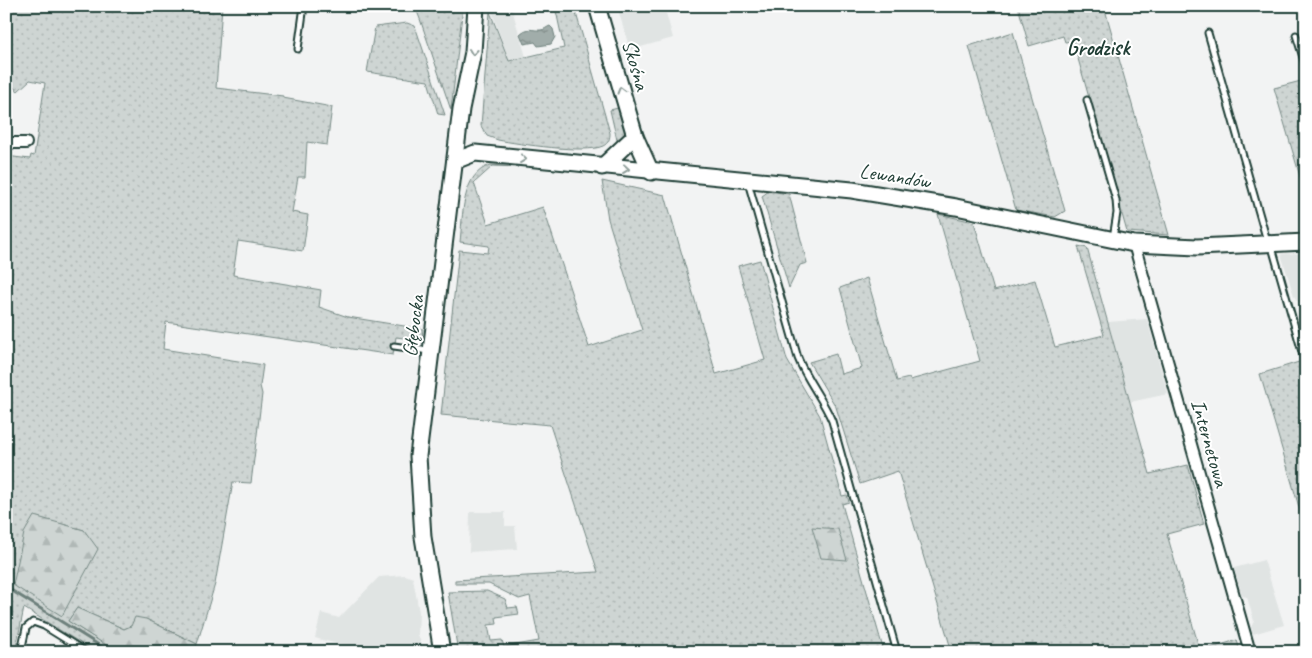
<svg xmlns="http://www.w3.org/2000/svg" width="1312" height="658" font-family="Caveat,sans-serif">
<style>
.built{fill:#e0e4e3}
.grass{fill:url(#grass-dots);stroke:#768984;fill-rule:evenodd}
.forest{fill:url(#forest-firs);stroke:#768984}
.water{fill:url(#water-ripples);stroke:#6d807b}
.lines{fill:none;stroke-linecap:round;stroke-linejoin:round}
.stream{stroke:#6d807b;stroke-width:3}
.lane-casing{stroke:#1f3d34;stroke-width:9}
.street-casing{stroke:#1f3d34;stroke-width:14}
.secondary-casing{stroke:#1f3d34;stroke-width:19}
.lane{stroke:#fff;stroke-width:5}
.street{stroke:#fff;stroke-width:10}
.secondary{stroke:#fff;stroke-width:15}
.oneway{stroke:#8f9e9a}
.labels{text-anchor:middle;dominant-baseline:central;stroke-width:4;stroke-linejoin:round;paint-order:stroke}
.street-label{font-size:21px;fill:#1f3d34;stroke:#fff}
.neighbourhood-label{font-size:22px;font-weight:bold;fill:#1f3d34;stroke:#fff}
</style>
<defs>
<pattern id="grass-dots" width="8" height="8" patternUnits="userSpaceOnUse" patternTransform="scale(1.25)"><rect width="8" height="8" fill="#ced5d3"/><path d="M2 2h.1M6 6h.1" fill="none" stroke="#b0b8b6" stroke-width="1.8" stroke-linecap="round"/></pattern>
<pattern id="forest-firs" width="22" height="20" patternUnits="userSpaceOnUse" patternTransform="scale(1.25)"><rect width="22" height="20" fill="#ced5d3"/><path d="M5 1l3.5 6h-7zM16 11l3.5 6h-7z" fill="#b0b8b6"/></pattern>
<pattern id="water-ripples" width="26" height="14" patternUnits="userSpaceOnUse" patternTransform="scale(1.25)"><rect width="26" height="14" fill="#a1adaa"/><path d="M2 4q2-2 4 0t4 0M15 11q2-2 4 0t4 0" fill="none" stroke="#838e8b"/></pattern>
</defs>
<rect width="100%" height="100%" fill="#f2f3f3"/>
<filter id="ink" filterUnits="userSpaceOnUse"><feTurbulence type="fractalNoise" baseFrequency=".02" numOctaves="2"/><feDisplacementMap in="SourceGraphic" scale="10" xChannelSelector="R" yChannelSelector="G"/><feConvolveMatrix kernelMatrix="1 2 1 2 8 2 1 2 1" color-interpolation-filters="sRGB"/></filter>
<g filter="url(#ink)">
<g class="built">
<polygon points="490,6 511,6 526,57 509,61"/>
<polygon points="617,6 664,6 673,38 630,50"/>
<polygon points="1306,253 1306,306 1299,303 1294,296 1281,254"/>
<polygon points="1147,319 1168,394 1130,402 1108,322"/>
<polygon points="470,512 505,512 505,526 515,526 517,549 469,552"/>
<polygon points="1264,560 1284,625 1253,634 1251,627 1254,621 1247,597 1242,596 1234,568"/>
<polygon points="405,575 413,578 419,612 418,635 425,652 339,652 341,645 315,638 321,613 339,618 379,577"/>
</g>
<g class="grass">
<path d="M6,6H222L216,88L283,96V98L332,107L327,145L307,142L305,177H298L292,212L308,215L303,251L238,241L233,275L321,290L319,307L348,317L423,329L422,337L419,340L396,337L393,355L166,322L163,349L263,365L260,386L262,394L251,483L233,482L215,584L197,644L146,619L124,629L77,608L68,621L117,652H95L24,608L15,652H6V185L9,184L12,167L6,162V156L30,159L31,155L34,156L45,83L30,80L18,91L6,81ZM34,517L84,530L72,593L62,616Z"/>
<polygon points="415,6 463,6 451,110 420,19"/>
<path d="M555,6H574L610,133C610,138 609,143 603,146C586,154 518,144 498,140L487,136L481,126L490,12L509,61L564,48Z"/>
<polygon points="1018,6 1104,6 1169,235 1127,232 1073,41 1065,42 1063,36 1029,46"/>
<polygon points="407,23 415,26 445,115 438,114 428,81 367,72 375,27"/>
<polygon points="1013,32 1065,211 1055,217 1016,210 969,46"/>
<polygon points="1301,81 1306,96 1306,197 1274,88"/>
<polygon points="618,108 621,110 626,132 621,145 617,140 610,110"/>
<path d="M491,165L518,167L493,166L474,183L488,224L543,207L589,347L642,330L608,219L602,181L665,195L716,374L765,360L738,266L760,260L787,360L820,416L842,496L847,495L849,502L842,504L884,652H458L448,592L487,591L505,599L508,608L517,607L519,614L496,617L497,624L488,625L491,641L502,640L504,647L539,641L530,596L519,599L489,584H455V580L598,572L550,425L441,415L459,250L488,253L489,246L460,242C463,217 461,173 491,165Z"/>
<polygon points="769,191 789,194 807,263 800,265 789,288 762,196"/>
<polygon points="938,214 974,222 994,291 1035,280 1055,347 1104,335 1078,246 1087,248 1150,474 1188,465 1204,524 1167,534 1200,651 1237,640 1240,652 952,652 898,471 860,484 836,407 809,362 836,354 841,374 862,368 840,288 867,278 897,381 909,378 910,380 980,361"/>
<polygon points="1299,362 1306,385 1306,531 1260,374"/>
</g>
<g class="forest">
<polygon points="34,516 84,530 98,549 62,616 13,585 24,533"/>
<polygon points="812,527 838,529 847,560 821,558"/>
<polygon points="77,608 124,629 131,626 135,617 146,619 197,644 195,652 117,652 68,621"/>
</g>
<path class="water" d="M550,26L553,29L555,37L551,44L538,46L535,42L524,44L520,34C529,26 532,31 541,30C544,30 547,27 550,26Z"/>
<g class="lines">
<polyline class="stream" points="6,587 110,652"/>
<defs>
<g id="lane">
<polyline points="1208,33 1267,241"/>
<polyline points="1296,35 1306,67"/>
<polyline points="298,49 304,6"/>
<polyline points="1087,100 1116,200 1117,213 1113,238"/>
<path d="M748,182L798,358C807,381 823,399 832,421L897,652"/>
<polyline points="1272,247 1306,366"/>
<polyline points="394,346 429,351"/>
<polyline points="21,652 26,628 33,622 44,626 86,652"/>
</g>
<g id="street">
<polyline points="6,143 26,143"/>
<polyline points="1134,244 1250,652"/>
</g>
<g id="secondary">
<polyline points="597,6 635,136 651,172"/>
<polyline points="455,161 475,153 852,190 956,207 1134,244 1197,247 1306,242"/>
<polyline points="602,167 635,136"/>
<polyline points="442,652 423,537 418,456 461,109 473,52 476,6"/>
</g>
</defs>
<use href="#lane" class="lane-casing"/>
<use href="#street" class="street-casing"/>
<use href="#secondary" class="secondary-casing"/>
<use href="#lane" class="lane"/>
<use href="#street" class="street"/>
<use href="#secondary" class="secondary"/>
</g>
<defs><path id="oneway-chevron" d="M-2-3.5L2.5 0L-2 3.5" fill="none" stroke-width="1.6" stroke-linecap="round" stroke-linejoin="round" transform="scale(1.25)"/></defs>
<g class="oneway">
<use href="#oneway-chevron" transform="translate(473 52) rotate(97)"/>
<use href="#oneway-chevron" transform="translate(621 90) rotate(-106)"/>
<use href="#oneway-chevron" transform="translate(523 159) rotate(6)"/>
<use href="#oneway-chevron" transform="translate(626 169) rotate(6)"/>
</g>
</g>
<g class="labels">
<g class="street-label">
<text transform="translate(636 65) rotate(74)">Skośna</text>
<text transform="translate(895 176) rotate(9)">Lewandów</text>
<text transform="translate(413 326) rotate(-83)">Głębocka</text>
<text transform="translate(1210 443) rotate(74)">Internetowa</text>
</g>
<g class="neighbourhood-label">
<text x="1098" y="48">Grodzisk</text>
</g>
</g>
<rect width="1312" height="658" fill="none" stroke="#fff" stroke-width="25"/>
<rect x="12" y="12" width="1287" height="633" fill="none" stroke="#1f3d34" stroke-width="2" filter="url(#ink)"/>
</svg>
